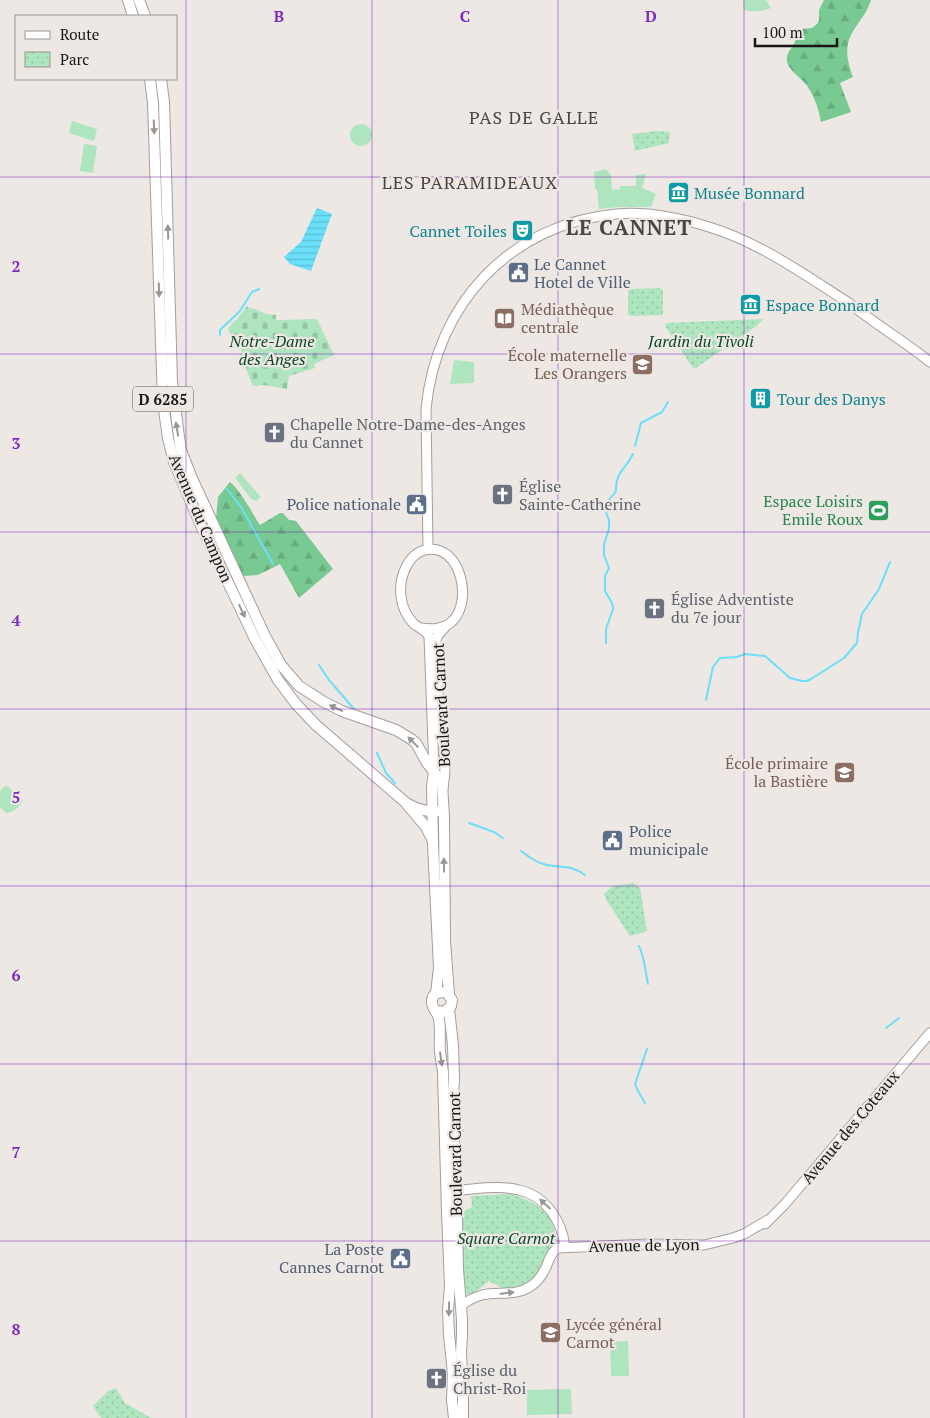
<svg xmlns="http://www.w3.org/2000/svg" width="930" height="1418" font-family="'PT Serif',serif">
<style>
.green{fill:#aee5be}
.forest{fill:url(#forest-firs)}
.cemetery{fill:url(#cemetery-stones)}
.park{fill:url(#park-dots)}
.water{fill:url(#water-rules)}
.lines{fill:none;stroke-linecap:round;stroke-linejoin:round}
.stream{stroke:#6adff9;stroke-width:2}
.secondary-casing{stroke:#a49e9c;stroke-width:11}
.primary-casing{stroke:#a49e9c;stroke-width:12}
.secondary{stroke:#fff;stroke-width:9}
.primary{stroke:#fff;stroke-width:10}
.oneway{fill:#989796}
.grid{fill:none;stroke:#7b2cbf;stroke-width:1;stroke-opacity:0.55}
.labels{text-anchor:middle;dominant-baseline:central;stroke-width:4.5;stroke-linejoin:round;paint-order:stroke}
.shield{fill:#eee8e5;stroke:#595654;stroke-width:1}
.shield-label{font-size:15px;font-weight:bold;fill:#191716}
.culture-label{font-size:16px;fill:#0d838f;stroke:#eee8e5;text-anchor:start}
.service-label{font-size:16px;fill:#4e5e75;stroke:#eee8e5;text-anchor:start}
.education-label{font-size:16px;fill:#785e54;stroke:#eee8e5;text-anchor:start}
.park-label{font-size:16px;font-style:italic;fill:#094826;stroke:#eee8e5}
.worship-label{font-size:16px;fill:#5b616d;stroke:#eee8e5;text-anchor:start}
.leisure-label{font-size:16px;fill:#27864d;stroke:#eee8e5;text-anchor:end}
.street-label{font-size:16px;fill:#191716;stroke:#eee8e5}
.neighbourhood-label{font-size:18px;letter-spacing:1px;fill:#4b4644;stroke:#eee8e5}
.district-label{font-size:21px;font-weight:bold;letter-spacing:1px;fill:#4b4644;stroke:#eee8e5}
.grid-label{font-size:16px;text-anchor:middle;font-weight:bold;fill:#7b2cbf;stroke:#eee8e5;stroke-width:4.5;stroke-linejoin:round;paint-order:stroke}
</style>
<defs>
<pattern id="forest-firs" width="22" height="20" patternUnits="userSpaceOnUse" patternTransform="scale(1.25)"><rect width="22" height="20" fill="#79c993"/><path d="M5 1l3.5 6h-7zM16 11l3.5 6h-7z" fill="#68ac7e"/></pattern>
<pattern id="cemetery-stones" width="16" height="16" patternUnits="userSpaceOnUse" patternTransform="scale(1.25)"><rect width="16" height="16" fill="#aee5be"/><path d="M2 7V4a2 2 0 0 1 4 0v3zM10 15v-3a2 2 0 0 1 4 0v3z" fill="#95c4a3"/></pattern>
<pattern id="park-dots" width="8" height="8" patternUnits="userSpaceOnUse" patternTransform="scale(1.25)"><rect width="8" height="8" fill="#aee5be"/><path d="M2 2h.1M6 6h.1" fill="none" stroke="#95c4a3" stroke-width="1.8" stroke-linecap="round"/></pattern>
<pattern id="water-rules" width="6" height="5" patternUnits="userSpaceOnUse" patternTransform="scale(1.25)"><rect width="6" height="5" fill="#6adff9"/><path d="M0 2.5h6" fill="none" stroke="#5bbfd5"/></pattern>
</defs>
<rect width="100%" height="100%" fill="#eee8e5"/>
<g class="green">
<path d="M743,0H766L771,8C762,12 754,12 744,10Z"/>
<polygon points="72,121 97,129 94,141 69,133"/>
<circle cx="361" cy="135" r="11"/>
<polygon points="84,144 97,146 93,173 80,171"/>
<polygon points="606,169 611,175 612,190 620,189 620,186 636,186 636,175 646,174 642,188 656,194 651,207 620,207 599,209 597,190 595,189 594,172"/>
<polygon points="454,360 474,362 474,383 450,384"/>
<polygon points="240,473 261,497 256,501 251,499 236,479 236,477"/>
<path d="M6,785L23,800C21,806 13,813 6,813L0,807V791Z"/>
<polygon points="628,1341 629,1376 611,1376 610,1342"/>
<polygon points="571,1389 572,1414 527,1415 527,1390"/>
</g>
<g class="forest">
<path d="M824,0H871C866,16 858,21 851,35C844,48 848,64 853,77L840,83L851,112L821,122C819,109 813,92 804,82C793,71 779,63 792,47C796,41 797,35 802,29L812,28L817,24L819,20V10Z"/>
<path d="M230,482C243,494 250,510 260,525L280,513H283L289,520L296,521L333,569L299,598L280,564L258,575L243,576L216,519L218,497Z"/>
</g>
<polygon class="cemetery" points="247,306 252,309 253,308 266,314 276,315 276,320 317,319 334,355 314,364 315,368 289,376 287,389 264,385 253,386 240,354 242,353 239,344 234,345 228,328 238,318"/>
<g class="park">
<polygon points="658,131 670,132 669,143 635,151 632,134"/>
<polygon points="660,288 663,290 663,313 662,315 630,316 628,314 628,291 630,289"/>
<polygon points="763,319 758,325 696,368 693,368 665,326 666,323"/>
<polygon points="633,883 640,888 647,931 630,936 607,901 604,894 613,886"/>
<path d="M512,1194C537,1203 553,1212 557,1240L549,1249L543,1265L537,1275L529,1283L515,1288L504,1289L489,1281L470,1296L464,1292L462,1212L472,1207L471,1196Z"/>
<polygon points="116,1388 125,1403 151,1418 101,1418 93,1406 108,1391"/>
</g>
<polygon class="water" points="317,208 332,214 311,271 290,264 284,257 301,242"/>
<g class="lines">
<g class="stream">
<polyline points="220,335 220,330 240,311 252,292 259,289"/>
<polyline points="635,446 641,423 662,412 668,402"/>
<polyline points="227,489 241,507 273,564"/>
<path d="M606,643V629L613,609L612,603L605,591V576L609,568L604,555V544L609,529V520L605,510L609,500L616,491C615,472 626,469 633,454"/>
<polyline points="319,665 329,680 354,709"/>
<polyline points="706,700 713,667 720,658 737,657 745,654 765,656 790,678 802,681 807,681 811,679 844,658 857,643 858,632 862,614 879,589 890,562"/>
<polyline points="377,753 386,773 395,783"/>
<polyline points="469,823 494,832 503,838"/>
<path d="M521,851C529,857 537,863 547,865C562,868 572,865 585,875"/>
<path d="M639,946C645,958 645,971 648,984"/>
<polyline points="886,1028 899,1018"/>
<polyline points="645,1103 638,1091 635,1084 647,1049"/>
</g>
<defs>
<g id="secondary">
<path d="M428,549L426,409C436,304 510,224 616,214C647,211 680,218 709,227C759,242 805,275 849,303C875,324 904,341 930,362"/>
<path d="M420,628C430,629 438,630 447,625C476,609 462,541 425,550C416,552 410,559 406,567C397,585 399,609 414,624C419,628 425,630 429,636L434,771"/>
<path d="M443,789C445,776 446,757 443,744C442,740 440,737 440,733L436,640L438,635L446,626"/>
<path d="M457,1190C477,1189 499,1185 519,1190C546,1196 562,1221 565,1247"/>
<polyline points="765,1224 785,1204 930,1033"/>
<path d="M461,1306C467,1301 474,1297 482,1295C499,1291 515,1297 531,1286C537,1282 541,1277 544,1271C549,1263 549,1253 558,1248L649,1244L704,1245L733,1238L744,1234L768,1220"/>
</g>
<g id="primary">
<polyline points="128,0 133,16"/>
<polyline points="139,0 145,16"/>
<polyline points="150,79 153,103 163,403 168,438 174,462 183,483 202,528 255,639 278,680 296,704 316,725 405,802 426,827 433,841"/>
<polyline points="161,79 164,102 172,382 179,437 181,450 191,476 265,636 281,665 299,686 324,702 342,711 396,730 411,739 416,743 427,763 435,773 442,784 444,817 445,941 449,994"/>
<polyline points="434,771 432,785 433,845 439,968 436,993"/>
<path d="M408,804C418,810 428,812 440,811"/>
<polyline points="449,1009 453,1045 454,1080 453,1097 453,1123 456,1179 458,1269 462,1320 462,1335 461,1352 463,1399 463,1418"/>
<path d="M437,1011L444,1012L451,1006L452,1000L447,993C440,991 432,993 432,1001C431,1008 438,1012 439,1019C441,1030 439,1041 440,1052C441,1059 442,1065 443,1072L447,1212L450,1286L448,1310L449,1334L453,1374L452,1400L454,1418"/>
</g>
</defs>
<use href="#secondary" class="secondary-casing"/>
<use href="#primary" class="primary-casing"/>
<use href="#secondary" class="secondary"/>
<use href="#primary" class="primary"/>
</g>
<defs><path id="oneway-solid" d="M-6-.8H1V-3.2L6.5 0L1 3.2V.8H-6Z" transform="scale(1.25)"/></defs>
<g class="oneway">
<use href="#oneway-solid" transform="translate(154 127) rotate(88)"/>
<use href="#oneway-solid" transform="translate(168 232) rotate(-92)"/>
<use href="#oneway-solid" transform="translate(159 290) rotate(88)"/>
<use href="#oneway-solid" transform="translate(177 429) rotate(-99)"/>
<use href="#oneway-solid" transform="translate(242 611) rotate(65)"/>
<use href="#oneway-solid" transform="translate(336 708) rotate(-156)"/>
<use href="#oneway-solid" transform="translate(413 742) rotate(-134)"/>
<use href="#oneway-solid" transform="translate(444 865) rotate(-91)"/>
<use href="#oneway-solid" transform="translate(441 1059) rotate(82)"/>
<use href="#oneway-solid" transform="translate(545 1204) rotate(-138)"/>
<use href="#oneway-solid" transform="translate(507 1293) rotate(-7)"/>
<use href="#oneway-solid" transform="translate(449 1309) rotate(91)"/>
</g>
<path class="grid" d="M186,0V1418M372,0V1418M558,0V1418M744,0V1418M0,177H930M0,354H930M0,532H930M0,709H930M0,886H930M0,1064H930M0,1241H930"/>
<defs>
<symbol id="museum-square" viewBox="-11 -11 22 22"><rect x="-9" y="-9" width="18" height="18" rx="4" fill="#0f9aa8" stroke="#eee8e5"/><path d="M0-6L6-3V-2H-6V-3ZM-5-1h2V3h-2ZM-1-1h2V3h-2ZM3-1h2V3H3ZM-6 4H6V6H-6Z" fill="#fff"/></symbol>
<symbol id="theatre-square" viewBox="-11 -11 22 22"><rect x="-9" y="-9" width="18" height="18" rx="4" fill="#0f9aa8" stroke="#eee8e5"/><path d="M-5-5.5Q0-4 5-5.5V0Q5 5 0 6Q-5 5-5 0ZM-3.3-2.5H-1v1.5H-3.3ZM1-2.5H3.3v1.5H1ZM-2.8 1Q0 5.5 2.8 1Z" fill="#fff"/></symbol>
<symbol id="civic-square" viewBox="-11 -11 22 22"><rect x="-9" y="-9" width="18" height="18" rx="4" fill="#5c6f8a" stroke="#eee8e5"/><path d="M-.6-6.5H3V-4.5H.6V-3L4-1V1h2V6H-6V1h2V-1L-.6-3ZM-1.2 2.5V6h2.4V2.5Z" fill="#fff"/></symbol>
<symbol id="library-square" viewBox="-11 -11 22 22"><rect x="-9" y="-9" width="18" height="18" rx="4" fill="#8d6e63" stroke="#eee8e5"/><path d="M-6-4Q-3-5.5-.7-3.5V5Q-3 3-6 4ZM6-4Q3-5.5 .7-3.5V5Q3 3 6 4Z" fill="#fff"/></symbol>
<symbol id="school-square" viewBox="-11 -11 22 22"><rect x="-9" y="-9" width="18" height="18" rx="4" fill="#8d6e63" stroke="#eee8e5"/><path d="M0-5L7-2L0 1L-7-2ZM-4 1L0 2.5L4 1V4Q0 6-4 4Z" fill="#fff"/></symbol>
<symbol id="building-square" viewBox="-11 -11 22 22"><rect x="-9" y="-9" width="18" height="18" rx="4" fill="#0f9aa8" stroke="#eee8e5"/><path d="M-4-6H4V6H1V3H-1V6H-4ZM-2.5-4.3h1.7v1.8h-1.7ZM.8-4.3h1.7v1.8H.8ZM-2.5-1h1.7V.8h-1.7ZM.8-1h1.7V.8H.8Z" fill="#fff"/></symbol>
<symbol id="church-square" viewBox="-11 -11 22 22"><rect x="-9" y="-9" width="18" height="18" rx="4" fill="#6b7280" stroke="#eee8e5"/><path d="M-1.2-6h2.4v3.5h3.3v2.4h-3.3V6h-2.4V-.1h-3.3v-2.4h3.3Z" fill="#fff"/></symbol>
<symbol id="stadium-square" viewBox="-11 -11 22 22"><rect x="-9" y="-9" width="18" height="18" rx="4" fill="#2e9e5b" stroke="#eee8e5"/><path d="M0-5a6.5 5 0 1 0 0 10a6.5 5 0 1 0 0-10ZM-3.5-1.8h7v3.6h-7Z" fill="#fff"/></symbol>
</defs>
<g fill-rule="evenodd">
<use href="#museum-square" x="666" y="180" width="25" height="25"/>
<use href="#theatre-square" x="510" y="218" width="25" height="25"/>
<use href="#civic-square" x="506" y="260" width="25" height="25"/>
<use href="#museum-square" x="738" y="292" width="25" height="25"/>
<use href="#library-square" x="492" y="306" width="25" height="25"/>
<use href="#school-square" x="630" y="352" width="25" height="25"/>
<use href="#building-square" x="748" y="386" width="25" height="25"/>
<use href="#church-square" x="262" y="420" width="25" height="25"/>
<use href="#church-square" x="490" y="482" width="25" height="25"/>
<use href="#civic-square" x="404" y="492" width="25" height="25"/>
<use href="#stadium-square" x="866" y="498" width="25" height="25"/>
<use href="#church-square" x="642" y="596" width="25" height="25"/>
<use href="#school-square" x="832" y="760" width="25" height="25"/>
<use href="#civic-square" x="600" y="828" width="25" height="25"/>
<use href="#civic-square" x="388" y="1246" width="25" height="25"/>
<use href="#school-square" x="538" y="1320" width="25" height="25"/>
<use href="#church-square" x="424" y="1366" width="25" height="25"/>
</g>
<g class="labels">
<rect class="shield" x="133" y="386.5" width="60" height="25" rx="4"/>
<g class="shield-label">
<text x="163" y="399">D 6285</text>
</g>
<g class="culture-label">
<text x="694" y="193">Musée Bonnard</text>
<text x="507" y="231" text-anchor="end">Cannet Toiles</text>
<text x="766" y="305">Espace Bonnard</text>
<text x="777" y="399">Tour des Danys</text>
</g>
<g class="service-label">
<text x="534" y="264">Le Cannet<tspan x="534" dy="18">Hotel de Ville</tspan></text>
<text x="401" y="504" text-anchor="end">Police nationale</text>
<text x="629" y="831">Police<tspan x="629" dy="18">municipale</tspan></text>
<text x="384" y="1249" text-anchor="end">La Poste<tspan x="384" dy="18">Cannes Carnot</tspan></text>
</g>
<g class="education-label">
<text x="521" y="309">Médiathèque<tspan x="521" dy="18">centrale</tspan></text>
<text x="627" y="355" text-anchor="end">École maternelle<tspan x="627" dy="18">Les Orangers</tspan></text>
<text x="828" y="763" text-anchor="end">École primaire<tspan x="828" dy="18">la Bastière</tspan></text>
<text x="566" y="1324">Lycée général<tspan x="566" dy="18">Carnot</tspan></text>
</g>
<g class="park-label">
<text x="272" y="341">Notre-Dame<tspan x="272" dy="18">des Anges</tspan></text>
<text x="701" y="341">Jardin du Tivoli</text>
<text x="506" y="1238">Square Carnot</text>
</g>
<g class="worship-label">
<text x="290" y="424">Chapelle Notre-Dame-des-Anges<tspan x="290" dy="18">du Cannet</tspan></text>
<text x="519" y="486">Église<tspan x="519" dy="18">Sainte-Catherine</tspan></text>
<text x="671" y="599">Église Adventiste<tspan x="671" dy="18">du 7e jour</tspan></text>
<text x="453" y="1370">Église du<tspan x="453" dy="18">Christ-Roi</tspan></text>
</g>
<g class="leisure-label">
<text x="863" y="501">Espace Loisirs<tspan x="863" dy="18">Emile Roux</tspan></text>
</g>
<g class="street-label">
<text transform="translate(201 518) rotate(67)">Avenue du Campon</text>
<text transform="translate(441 705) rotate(-93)">Boulevard Carnot</text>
<text transform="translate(850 1127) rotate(-50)">Avenue des Coteaux</text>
<text transform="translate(455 1154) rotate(-91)">Boulevard Carnot</text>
<text transform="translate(644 1245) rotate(-1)">Avenue de Lyon</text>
</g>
<g class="neighbourhood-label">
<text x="534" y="117">PAS DE GALLE</text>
<text x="470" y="182">LES PARAMIDEAUX</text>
</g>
<g class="district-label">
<text x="629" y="227">LE CANNET</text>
</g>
</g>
<g class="grid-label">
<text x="279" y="22">B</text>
<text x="465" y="22">C</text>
<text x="651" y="22">D</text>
<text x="16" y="272">2</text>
<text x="16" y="449">3</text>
<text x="16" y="626">4</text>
<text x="16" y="803">5</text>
<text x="16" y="981">6</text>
<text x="16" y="1158">7</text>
<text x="16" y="1335">8</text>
</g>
<rect x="15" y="15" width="162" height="65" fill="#eee8e5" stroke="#999492"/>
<rect x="25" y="31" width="25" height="8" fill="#ffffff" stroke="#999492"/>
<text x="60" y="40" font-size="15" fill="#191716">Route</text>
<rect x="25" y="52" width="25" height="15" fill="url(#park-dots)" stroke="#999492"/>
<text x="60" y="65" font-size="15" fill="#191716">Parc</text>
<path d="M755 38v8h82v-8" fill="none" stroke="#191716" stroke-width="2.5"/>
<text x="762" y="38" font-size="15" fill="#191716" stroke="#eee8e5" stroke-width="4" paint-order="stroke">100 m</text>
</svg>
